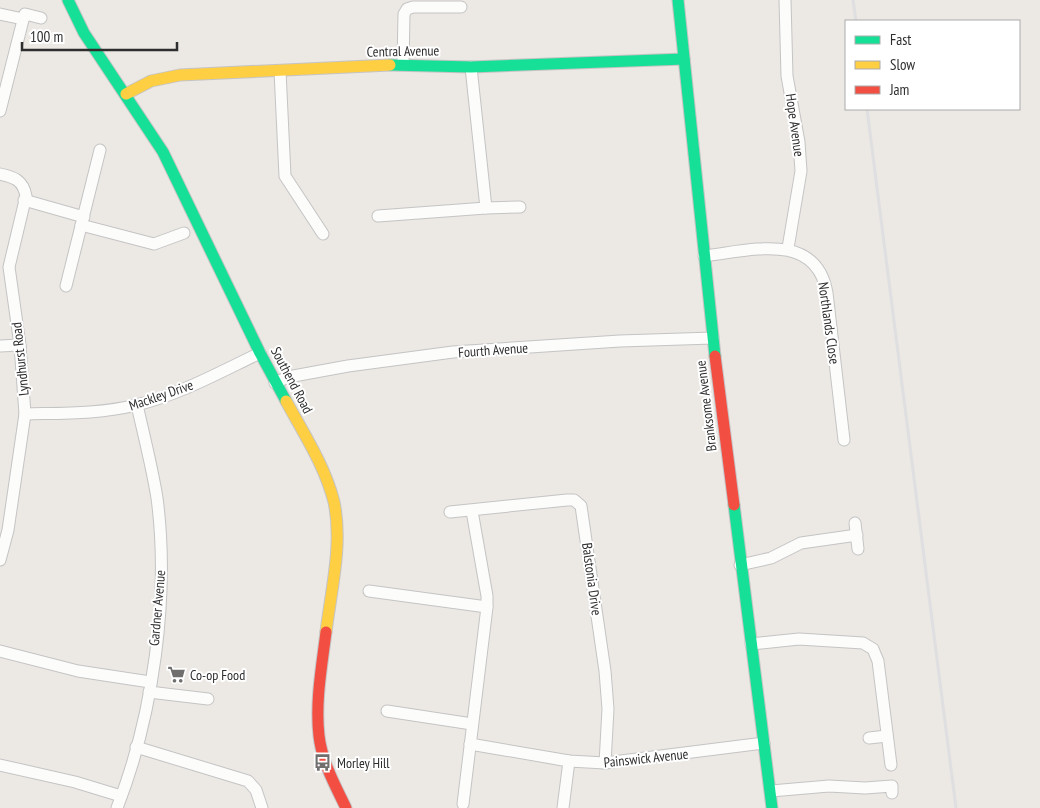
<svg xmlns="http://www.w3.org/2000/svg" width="1040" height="808" font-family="'PT Sans Narrow',sans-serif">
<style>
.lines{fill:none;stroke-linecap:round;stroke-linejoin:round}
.street-casing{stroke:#c5c4c5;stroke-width:13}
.fast-casing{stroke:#c5c4c5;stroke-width:13}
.slow-casing{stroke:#c5c4c5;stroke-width:13}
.jam-casing{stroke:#c5c4c5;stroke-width:13}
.street{stroke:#fcfcfb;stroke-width:11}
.fast{stroke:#16e098;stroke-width:11}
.slow{stroke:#ffcf43;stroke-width:11}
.jam{stroke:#f24e42;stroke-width:11}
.rail{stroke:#dfdfe1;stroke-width:3}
.labels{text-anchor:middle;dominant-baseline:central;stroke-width:4;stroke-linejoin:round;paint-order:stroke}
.street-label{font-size:14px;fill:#2e2e2e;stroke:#fff}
.poi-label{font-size:14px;fill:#2e2e2e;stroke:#fff;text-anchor:start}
</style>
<rect width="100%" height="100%" fill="#ece8e4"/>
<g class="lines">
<defs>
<g id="street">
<polyline points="785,0 787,76 799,142 801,171 788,248"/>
<polyline points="0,14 23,19"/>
<polyline points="403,64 404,14 407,9 413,7 461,7"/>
<polyline points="280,71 285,176 323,234"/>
<polyline points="0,111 24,16 25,14 41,18"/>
<path d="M0,174C14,177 23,180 26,196L9,267L20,345L25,414L8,530L0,560"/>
<polyline points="24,200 84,217"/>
<polyline points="486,208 520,207"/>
<polyline points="378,216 486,208 471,67"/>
<polyline points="81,225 154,244 184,233"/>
<path d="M704,256C749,251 816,230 827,293L844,440"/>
<polyline points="66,286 100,150"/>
<polyline points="0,346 20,345"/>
<polyline points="275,383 288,377 348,366 453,352 620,341 713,338"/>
<path d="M25,414C62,413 100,414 136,405C179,395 220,372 260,353"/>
<polyline points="450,512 567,500 574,500 581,506 605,671 608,709 605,763"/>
<polyline points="855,523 858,549"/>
<polyline points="740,565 771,558 801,543 857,535"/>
<polyline points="369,591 487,607"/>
<polyline points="751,644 799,639 863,643 873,649 878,661 891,765"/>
<polyline points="0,651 78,671 150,682"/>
<polyline points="149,692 208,699"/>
<polyline points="387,711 472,724"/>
<polyline points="869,738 887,736"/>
<polyline points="470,744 569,761 605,763 764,743"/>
<polyline points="136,747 248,781 256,790 262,808"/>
<polyline points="0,765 75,782 121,796"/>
<polyline points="771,791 829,786 865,788 892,786 892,793"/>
<polyline points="463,804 487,607 487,596 472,511"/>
<path d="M117,808C153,716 170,597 157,498C152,467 144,436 137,405"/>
<polyline points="563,808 569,761"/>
</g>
<g id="fast">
<polyline points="68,0 84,33 163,152 260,353 286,401"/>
<polyline points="678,0 715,356"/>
<polyline points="390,65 471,67 684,59"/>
<polyline points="734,505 772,808"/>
</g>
<g id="slow">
<polyline points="126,94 151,81 180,75 390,65"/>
<path d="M286,401C304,434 325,466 334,502C343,544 331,590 326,632"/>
</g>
<g id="jam">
<polyline points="715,356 734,505"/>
<path d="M326,632C322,665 315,702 319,736C322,762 335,785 346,808"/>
</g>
</defs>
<use href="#street" class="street-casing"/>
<use href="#fast" class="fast-casing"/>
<use href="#slow" class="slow-casing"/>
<use href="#jam" class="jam-casing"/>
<use href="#street" class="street"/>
<use href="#fast" class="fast"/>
<use href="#slow" class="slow"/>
<use href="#jam" class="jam"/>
<g class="rail">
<polyline points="853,0 856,21"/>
<polyline points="867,109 956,808"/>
</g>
</g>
<defs>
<symbol id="supermarket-bare" viewBox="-9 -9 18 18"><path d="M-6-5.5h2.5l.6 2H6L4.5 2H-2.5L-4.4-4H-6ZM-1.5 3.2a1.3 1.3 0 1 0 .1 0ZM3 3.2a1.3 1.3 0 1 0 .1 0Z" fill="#706f6e" stroke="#fff" stroke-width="2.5" paint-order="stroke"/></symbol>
<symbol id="bus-bare" viewBox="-9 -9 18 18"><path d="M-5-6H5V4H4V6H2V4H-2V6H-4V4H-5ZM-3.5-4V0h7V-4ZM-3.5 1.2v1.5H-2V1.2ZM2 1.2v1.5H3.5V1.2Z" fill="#706f6e" stroke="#fff" stroke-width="2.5" paint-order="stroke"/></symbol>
</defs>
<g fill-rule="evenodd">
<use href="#supermarket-bare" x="164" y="662" width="25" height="25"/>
<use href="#bus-bare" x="310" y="750" width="25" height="25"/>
</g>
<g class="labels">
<g class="street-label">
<text transform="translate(403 51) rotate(-1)">Central Avenue</text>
<text transform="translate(795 125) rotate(82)">Hope Avenue</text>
<text transform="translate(829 323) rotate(82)">Northlands Close</text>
<text transform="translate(493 350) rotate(-4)">Fourth Avenue</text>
<text transform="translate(20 359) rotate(-96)">Lyndhurst Road</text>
<text transform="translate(292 380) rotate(62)">Southend Road</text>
<text transform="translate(161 395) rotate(-19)">Mackley Drive</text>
<text transform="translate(706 406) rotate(-97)">Branksome Avenue</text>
<text transform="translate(592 579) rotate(82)">Balstonia Drive</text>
<text transform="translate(157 608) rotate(-85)">Gardner Avenue</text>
<text transform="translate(646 758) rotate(-6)">Painswick Avenue</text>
</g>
<g class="poi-label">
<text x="190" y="675">Co-op Food</text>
<text x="337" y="763">Morley Hill</text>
</g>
</g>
<rect x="845" y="20" width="175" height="90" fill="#ffffff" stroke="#ababab"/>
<rect x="855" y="36" width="25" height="8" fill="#16e098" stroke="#ababab"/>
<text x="890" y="45" font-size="15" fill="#2e2e2e">Fast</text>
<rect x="855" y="61" width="25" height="8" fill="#ffcf43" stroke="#ababab"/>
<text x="890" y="70" font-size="15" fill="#2e2e2e">Slow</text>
<rect x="855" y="86" width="25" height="8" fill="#f24e42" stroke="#ababab"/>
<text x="890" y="95" font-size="15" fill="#2e2e2e">Jam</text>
<path d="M22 42v8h155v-8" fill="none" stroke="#2e2e2e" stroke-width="2.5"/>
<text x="30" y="42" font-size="15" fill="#2e2e2e" stroke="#ffffff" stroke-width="4" paint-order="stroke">100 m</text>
</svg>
